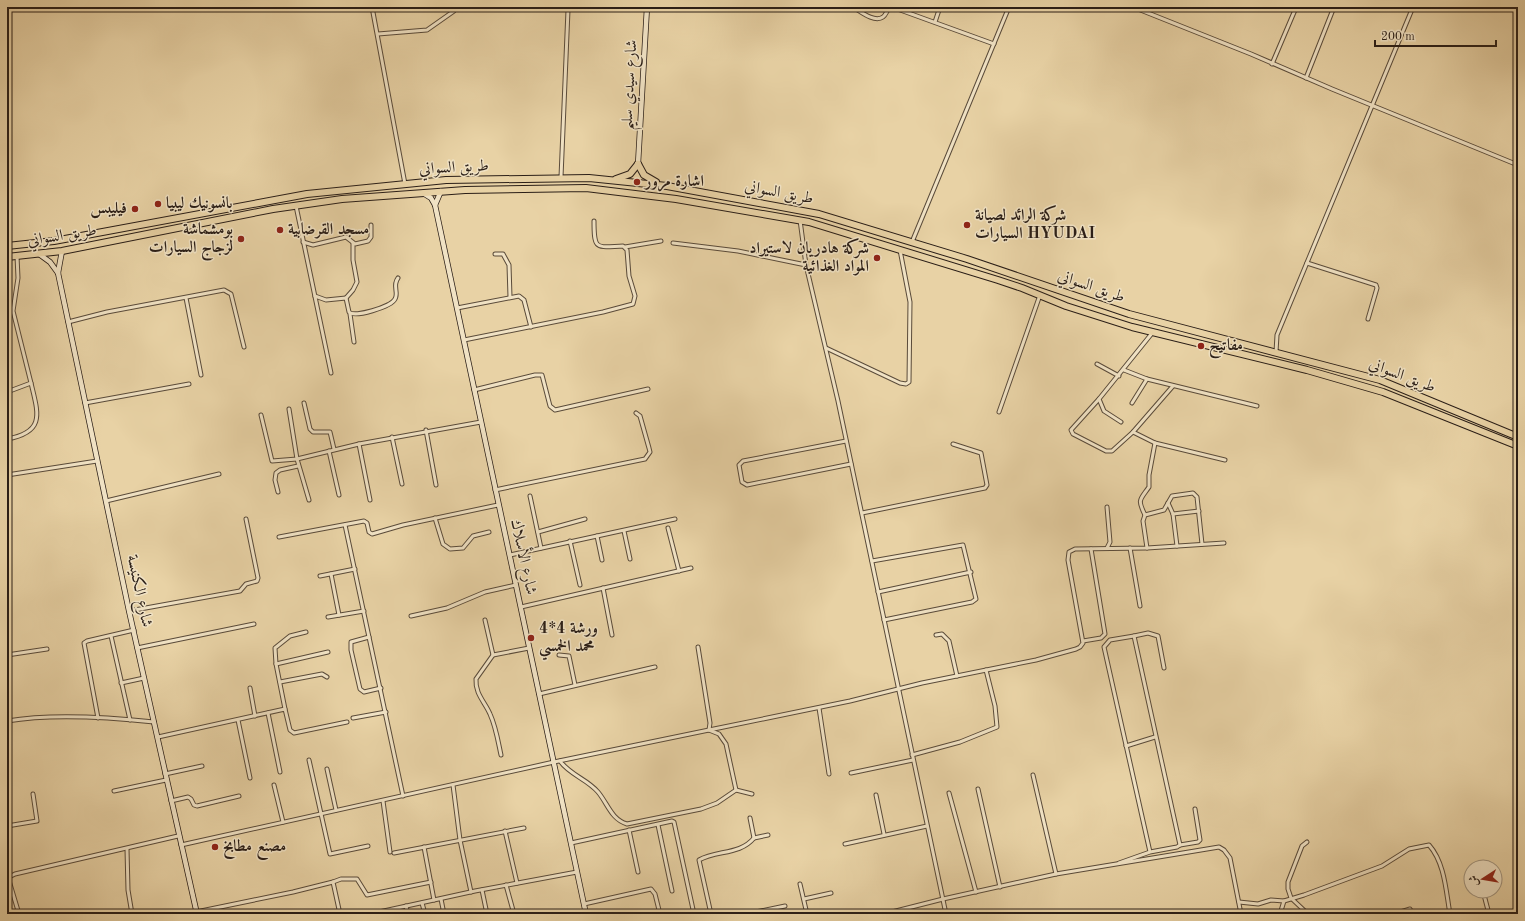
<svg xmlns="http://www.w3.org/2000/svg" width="1525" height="921" font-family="'Old Standard TT',Amiri,serif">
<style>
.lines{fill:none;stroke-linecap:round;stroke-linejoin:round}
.street-casing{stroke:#5a4b3a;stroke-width:5}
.secondary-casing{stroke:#2a1e17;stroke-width:6}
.highway-casing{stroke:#2a1e17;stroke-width:8}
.street{stroke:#f0e2c4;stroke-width:3}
.secondary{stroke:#f0e2c4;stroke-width:4.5}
.highway{stroke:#e8d2a5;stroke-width:6}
.poi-dot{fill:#8f2418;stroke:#f0e2c4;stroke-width:1.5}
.labels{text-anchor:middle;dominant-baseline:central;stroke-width:3;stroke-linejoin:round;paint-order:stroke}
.street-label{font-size:16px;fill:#2a1e17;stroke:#f0e2c4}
.poi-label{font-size:16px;font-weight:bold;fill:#2a1e17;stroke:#f0e2c4;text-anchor:start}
</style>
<rect width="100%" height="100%" fill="#e8d2a5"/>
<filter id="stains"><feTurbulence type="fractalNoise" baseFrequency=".005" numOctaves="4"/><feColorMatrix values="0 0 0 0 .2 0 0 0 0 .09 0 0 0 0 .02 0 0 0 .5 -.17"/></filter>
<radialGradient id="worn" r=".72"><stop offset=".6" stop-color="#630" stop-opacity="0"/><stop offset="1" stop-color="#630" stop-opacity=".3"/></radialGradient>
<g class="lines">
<defs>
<g id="street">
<polyline points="372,7 405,184"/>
<path d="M853,7C860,11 874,23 883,17C886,15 887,10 890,7"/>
<polyline points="892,7 994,44"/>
<polyline points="1133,7 1251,54 1332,89 1518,165"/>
<polyline points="1512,7 1518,10"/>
<polyline points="935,22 940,7"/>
<polyline points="378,34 427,30 454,11 456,7"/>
<polyline points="1272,64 1295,10"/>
<polyline points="1306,78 1334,7"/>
<polyline points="561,177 568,10"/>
<polyline points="296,206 331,373"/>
<polyline points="800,220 806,265 838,401 946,914"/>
<polyline points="303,242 313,245 346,237 355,244 368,241 371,237 371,225"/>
<polyline points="912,242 1009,7"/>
<polyline points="673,243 738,251 806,265"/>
<polyline points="625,247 661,241"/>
<polyline points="495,254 503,254 509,265 510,297"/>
<polyline points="1307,263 1376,285 1377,288 1368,319"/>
<path d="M315,296L326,300L346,298L349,312C354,318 391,307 395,299C399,292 392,286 398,278"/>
<polyline points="186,298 201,375"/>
<polyline points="346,298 353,290 357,282 353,260 353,243"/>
<polyline points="457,308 519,296 524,300 531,327"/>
<polyline points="350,314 354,342"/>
<polyline points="68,322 107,312 224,290 231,294 244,347"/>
<path d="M464,340L603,312L633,304L635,296L629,276L627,250L623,246C596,247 594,251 594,221"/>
<polyline points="826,348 900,383 906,384 909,382 910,302 900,250"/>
<polyline points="1276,352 1277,335 1413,7"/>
<polyline points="1097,364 1119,376"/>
<polyline points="1124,370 1147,379 1257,406"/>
<polyline points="1173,386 1133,432 1155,443 1225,460"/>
<polyline points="474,390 535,375 542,375 550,406 555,410 648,389"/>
<polyline points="7,392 31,383 13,311 18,278 17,256"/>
<polyline points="1099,399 1071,430 1073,434 1106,451 1112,451 1133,432"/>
<polyline points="85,403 189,384"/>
<polyline points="304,403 310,429 313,432 330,432 334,449"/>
<polyline points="1132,403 1147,379"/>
<polyline points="999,412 1040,295"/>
<polyline points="261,415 272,461 297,459 289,409"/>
<polyline points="1121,422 1104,411 1099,399 1153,332"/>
<polyline points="426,430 436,485"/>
<polyline points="392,437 402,484"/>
<path d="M7,439C46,432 38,413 31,383"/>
<polyline points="846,441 743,461 739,465 742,482 747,485 851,464"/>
<polyline points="359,444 370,500"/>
<polyline points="329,451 339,495"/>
<polyline points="7,475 97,461"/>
<polyline points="495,490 645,459 650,452 649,448 640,416 636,413"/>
<polyline points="278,492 275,480 276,473 280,470 298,466"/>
<polyline points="530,496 541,548"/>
<polyline points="309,500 297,459 359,444 481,422"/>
<polyline points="106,501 219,474"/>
<polyline points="1168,503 1173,514 1177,546"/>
<polyline points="1107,507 1110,542 1107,548"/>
<polyline points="862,513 985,488 987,485 981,453 953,444"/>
<polyline points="1173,514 1199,511"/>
<path d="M1145,515C1137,499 1140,500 1149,487V475L1155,443"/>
<polyline points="435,518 443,544 450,549 463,548 473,536 489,532"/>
<polyline points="345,525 403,796"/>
<polyline points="668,528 679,571"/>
<polyline points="624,531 630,559"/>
<polyline points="538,532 585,519"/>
<polyline points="597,536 602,560"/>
<polyline points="279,537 364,521 367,523 369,532 372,534 403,525 498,505"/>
<polyline points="570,541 580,585"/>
<polyline points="1130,548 1140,606"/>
<polyline points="1147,548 1143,521 1145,515 1164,510 1172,496 1193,493 1197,497 1202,544"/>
<polyline points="510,555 675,519"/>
<polyline points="872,561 963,545 976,599 972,602 884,620"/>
<polyline points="331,574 339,615"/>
<polyline points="320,576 355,569"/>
<polyline points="603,588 612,635"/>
<polyline points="878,592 971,572"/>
<polyline points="521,607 691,568"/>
<polyline points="129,611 240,591 246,584 257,581 258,578 246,519"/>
<polyline points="411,616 447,608 485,592 516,585"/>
<polyline points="328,617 364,611"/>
<path d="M485,620L493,655L476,679C475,694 485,702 490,714C496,727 498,741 501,755"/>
<polyline points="936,635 942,634 949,641 957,676"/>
<polyline points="111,636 130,720"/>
<polyline points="1134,636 1148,633 1158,636 1164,668"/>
<polyline points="369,637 351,642 351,650 360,689 364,692 381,688"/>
<polyline points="1083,641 1101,638 1105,634 1091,549"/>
<polyline points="698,647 710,723 709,730 850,701 922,683 1036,660 1076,649 1080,647 1083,643 1068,560 1069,552 1075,549 1147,548 1224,543"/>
<polyline points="137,648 254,624"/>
<polyline points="7,655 47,649"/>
<polyline points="493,655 529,648"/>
<polyline points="559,655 569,656 575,685"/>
<polyline points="276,664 328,652"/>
<polyline points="280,682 322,674 327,677"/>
<polyline points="121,683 144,678"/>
<polyline points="250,688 255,716"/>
<polyline points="539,694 655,667"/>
<polyline points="819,708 829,774"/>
<polyline points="285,709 276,664 275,648 290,636 306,632"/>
<polyline points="268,713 280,772"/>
<polyline points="98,718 84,643 87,641 134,630"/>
<polyline points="353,718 386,712"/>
<polyline points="238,720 250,778"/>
<path d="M7,721C53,713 108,717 154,722"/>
<polyline points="158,737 285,709 290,730 294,733 347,722"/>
<polyline points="1126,746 1155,737"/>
<polyline points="912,755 960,742 997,727 995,706 986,670"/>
<polyline points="309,760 330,854 368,846"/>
<path d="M560,761C570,775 587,779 598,792C608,804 611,819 627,824L701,809L717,803L736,790L752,794"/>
<polyline points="327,769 336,810"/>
<polyline points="851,773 913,760"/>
<polyline points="165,774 202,766"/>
<polyline points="1033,775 1056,874"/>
<polyline points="274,785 283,822"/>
<polyline points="453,785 460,840 471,892"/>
<polyline points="978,789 1000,887"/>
<polyline points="114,791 166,780"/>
<polyline points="949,793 976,892"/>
<polyline points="876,795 884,834"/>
<polyline points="171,801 188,797 191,799 194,805 197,806 239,796"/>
<polyline points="383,801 390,852"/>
<polyline points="658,825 672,891"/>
<polyline points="7,826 37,821 33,794"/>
<polyline points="629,830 638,872"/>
<polyline points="505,831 517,883"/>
<polyline points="754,838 768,835"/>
<polyline points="1307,842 1302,846 1288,882 1288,889 1291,898 1308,914"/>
<polyline points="571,843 672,821 674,822 694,914"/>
<polyline points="845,844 927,826"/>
<polyline points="181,845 554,762 709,730 719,734 726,744 736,790"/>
<polyline points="1180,845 1198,842 1200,840 1195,809"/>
<polyline points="424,847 434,900"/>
<polyline points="127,849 128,890 132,914"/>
<polyline points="394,853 524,828"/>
<polyline points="1119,863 1150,852 1177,847 1180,845 1134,636 1110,640 1104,647 1150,852"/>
<polyline points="7,874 19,914"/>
<polyline points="7,878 15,874 178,836"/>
<polyline points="1518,881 1518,883"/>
<polyline points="800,884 807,914"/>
<polyline points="506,885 514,914"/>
<polyline points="482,890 487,914"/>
<polyline points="1483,891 1489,914"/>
<polyline points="441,899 444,914"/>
<polyline points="804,899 831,893"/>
<path d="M1239,902L1258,904L1271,900L1284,901L1304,895L1382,866L1409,849L1429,845C1445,863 1446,892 1450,914"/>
<polyline points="422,903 425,914"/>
<polyline points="584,904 651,889 655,894 660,914"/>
<polyline points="406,906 408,914"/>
<polyline points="196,912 293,892 333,882"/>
<polyline points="340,914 333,882 341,879 357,879 367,895 431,882"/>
<polyline points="370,914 475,891 577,872"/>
<path d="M711,914L699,860C717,850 740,855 754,838L750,818"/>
<polyline points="746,914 785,906"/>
<polyline points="884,914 943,899 1056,874 1219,847 1224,850 1230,858 1241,914"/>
<polyline points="1280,914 1284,901"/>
<polyline points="1394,914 1410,909 1413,914"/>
</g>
<g id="secondary">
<polyline points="638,164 647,7"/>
<polyline points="423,193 431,198 435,205 586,914"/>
<polyline points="435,205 441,191"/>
<polyline points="62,251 58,273 129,611 197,914"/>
<polyline points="39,254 50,262 58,273"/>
</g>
<g id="highway">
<polyline points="638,164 644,175 656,182"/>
<polyline points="616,179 630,174 638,164"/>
<polyline points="7,246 54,241 307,194 446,180 589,178 667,186 819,214 967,259 1129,314 1380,380 1518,437"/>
<polyline points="7,257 62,251 273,209 342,199 465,190 586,188 676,199 809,222 998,280 1022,288 1066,306 1132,327 1307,370 1383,392 1518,446"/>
</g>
</defs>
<use href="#street" class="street-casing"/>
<use href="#secondary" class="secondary-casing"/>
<use href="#highway" class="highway-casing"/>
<use href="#street" class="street"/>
<use href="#secondary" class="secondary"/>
<use href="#highway" class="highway"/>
</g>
<g class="poi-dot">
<circle cx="637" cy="182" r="4"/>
<circle cx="158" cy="204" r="4"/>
<circle cx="135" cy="209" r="4"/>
<circle cx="967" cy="225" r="4"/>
<circle cx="280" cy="230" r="4"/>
<circle cx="241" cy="239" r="4"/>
<circle cx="877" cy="258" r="4"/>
<circle cx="1201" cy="346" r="4"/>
<circle cx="531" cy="638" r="4"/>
<circle cx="215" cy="847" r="4"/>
</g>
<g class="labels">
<g class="street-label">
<text transform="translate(630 85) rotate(-87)">شارع سيدي سليم</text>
<text transform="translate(454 168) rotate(-3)">طريق السواني</text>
<text transform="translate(779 193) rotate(11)">طريق السواني</text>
<text transform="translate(62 236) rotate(-9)">طريق السواني</text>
<text transform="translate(1091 287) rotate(19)">طريق السواني</text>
<text transform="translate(1402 376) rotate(21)">طريق السواني</text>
<text transform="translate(523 557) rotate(78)">شارع الأسلاك</text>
<text transform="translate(139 591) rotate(78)">شارع الكنيسة</text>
</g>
<g class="poi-label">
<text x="645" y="182">اشارة مرور</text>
<text x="166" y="204">بانسونيك ليبيا</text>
<text x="127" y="209" text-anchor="end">فيليبس</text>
<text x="975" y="216">شركة الرائد لصيانة<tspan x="975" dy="18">السيارات HYUDAI</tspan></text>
<text x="233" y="230" text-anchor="end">بومشماشة<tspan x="233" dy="18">لزجاج السيارات</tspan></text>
<text x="288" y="230">مسجد القرضابية</text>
<text x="869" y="249" text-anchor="end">شركة هادريان لاستيراد<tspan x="869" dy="18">المواد الغذائية</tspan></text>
<text x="1209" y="346">مفاتيح</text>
<text x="539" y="629">4*4 ورشة<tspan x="539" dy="18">محمد الخمسي</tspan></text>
<text x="223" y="847">مصنع مطابخ</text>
</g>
</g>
<rect width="1525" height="921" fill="none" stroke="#e8d2a5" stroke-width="24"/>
<rect x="8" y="8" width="1509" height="905" fill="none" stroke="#2a1e17" stroke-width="2"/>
<rect x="12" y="12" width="1501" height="897" fill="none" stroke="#2a1e17"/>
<g transform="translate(1483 879) rotate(258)"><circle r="19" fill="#f0e2c4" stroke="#a1947f"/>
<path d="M0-3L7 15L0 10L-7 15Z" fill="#8f2418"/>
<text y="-6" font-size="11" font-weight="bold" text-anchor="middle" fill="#2a1e17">ش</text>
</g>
<path d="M1375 40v6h121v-6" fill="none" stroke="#2a1e17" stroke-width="2"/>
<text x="1381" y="40" font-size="12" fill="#2a1e17" stroke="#f0e2c4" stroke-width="3" paint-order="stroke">200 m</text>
<rect width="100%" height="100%" filter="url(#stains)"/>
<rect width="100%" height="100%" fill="url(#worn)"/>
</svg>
